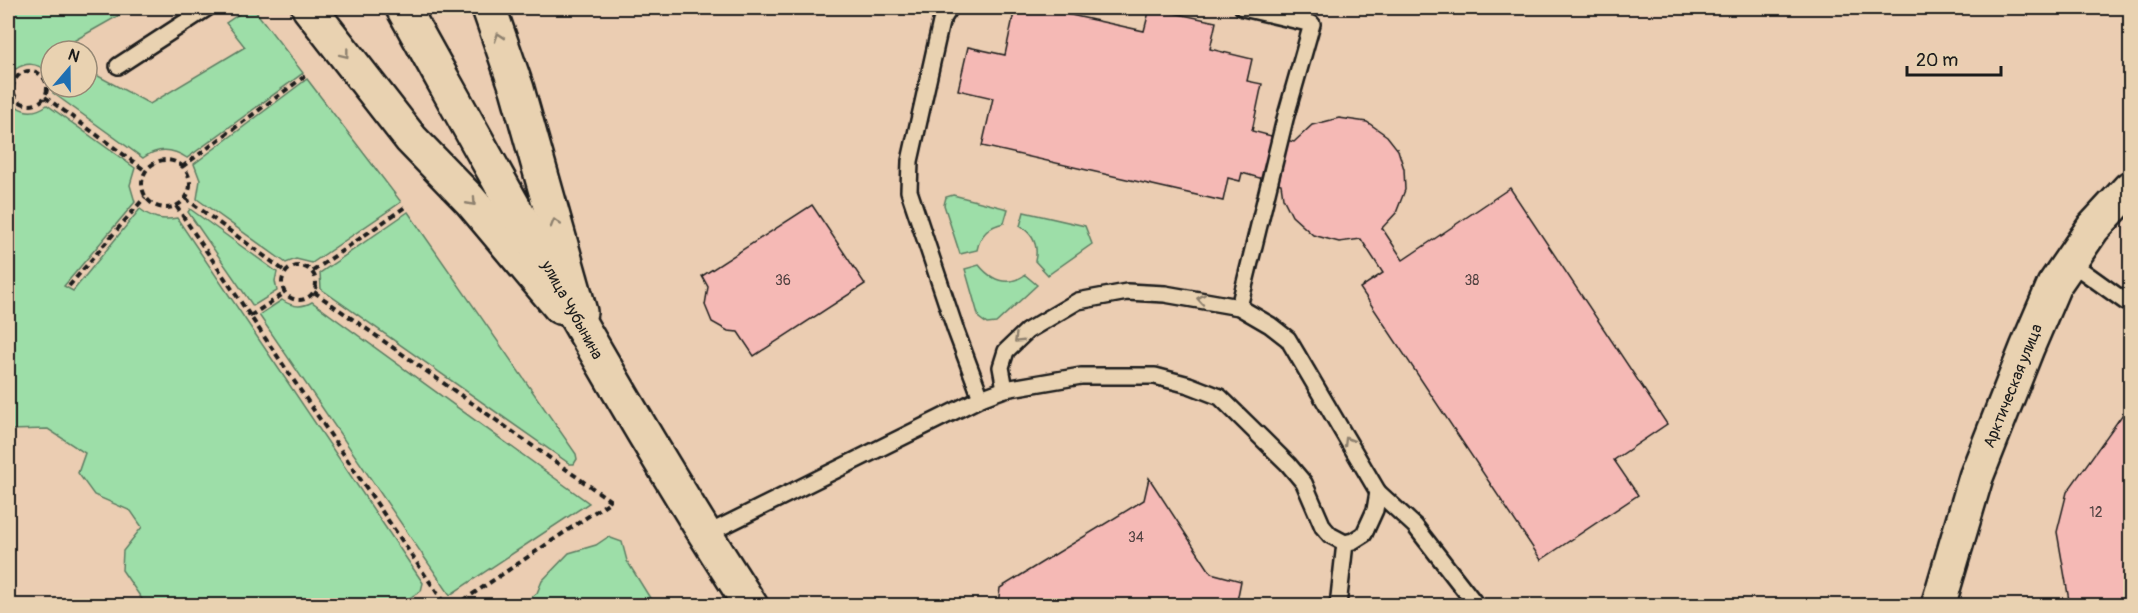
<svg xmlns="http://www.w3.org/2000/svg" width="2138" height="613" font-family="Pangolin,sans-serif">
<style>
.green{fill:#9ddea8;stroke:#5c7d62;stroke-width:1.5}
.building{fill:#f5b9b5;stroke:#1c1c1c;stroke-width:1.5}
.lines{fill:none;stroke-linecap:round;stroke-linejoin:round}
.service-casing{stroke:#1c1c1c;stroke-width:20}
.tertiary-casing{stroke:#1c1c1c;stroke-width:38}
.secondary-casing{stroke:#1c1c1c;stroke-width:38}
.path{stroke:#1c1c1c;stroke-width:4;stroke-dasharray:6 4.5;stroke-linecap:butt}
.service{stroke:#e9d2b1;stroke-width:15}
.tertiary{stroke:#e9d2b1;stroke-width:33}
.secondary{stroke:#e9d2b1;stroke-width:33}
.oneway{stroke:#8d806e}
.labels{text-anchor:middle;dominant-baseline:central;stroke-width:5;stroke-linejoin:round;paint-order:stroke}
.number-label{font-size:14px;fill:#524342}
.street-label{font-size:16px;fill:#1c1c1c;stroke:#e9d2b1}
</style>
<rect width="100%" height="100%" fill="#ebcdb2"/>
<filter id="ink" filterUnits="userSpaceOnUse"><feTurbulence type="fractalNoise" baseFrequency=".0167" numOctaves="2"/><feDisplacementMap in="SourceGraphic" scale="12" xChannelSelector="R" yChannelSelector="G"/><feConvolveMatrix kernelMatrix="1 2 1 2 8 2 1 2 1" color-interpolation-filters="sRGB"/></filter>
<g filter="url(#ink)">
<g class="green">
<path d="M8,8H132L56,51H51V68L46,71C37,63 26,62 16,69L8,63Z"/>
<path d="M248,8H253L303,73L187,158C172,148 158,147 143,158L53,93L54,87H87V70L150,104L245,47L226,23Z"/>
<polygon points="307,79 401,202 312,263 296,259 286,263 197,199 200,180 194,164"/>
<path d="M8,95C16,112 32,116 47,105L135,168L130,185L135,202L64,286L73,291L140,209C152,218 162,221 177,218L423,583L421,591L398,605H146L122,570L123,551L142,527L131,511L94,495L78,473L85,453L48,429L8,430Z"/>
<path d="M953,195L1008,209L1004,223C989,226 980,235 977,250L960,254L944,205L946,197Z"/>
<polygon points="190,209 277,272 275,281 277,291 253,306 188,212"/>
<polygon points="408,212 576,454 577,459 574,464 570,464 321,289 320,273"/>
<path d="M1024,212L1085,226L1092,244L1048,275L1035,261C1039,245 1033,234 1020,226Z"/>
<path d="M979,265C992,281 1007,287 1025,275L1037,285L996,323L987,324L979,318L965,269Z"/>
<path d="M282,300C292,307 302,308 312,302L589,503L450,595L259,315Z"/>
<polygon points="608,537 622,542 627,561 650,598 651,605 521,605 537,593 542,581 569,553 596,545"/>
</g>
<g class="building">
<polygon points="1015,8 1039,8 1144,31 1150,8 1216,22 1210,49 1252,59 1247,81 1262,84 1252,131 1294,142 1312,125 1339,118 1367,122 1387,136 1398,150 1404,169 1405,190 1396,213 1382,228 1403,260 1510,188 1667,424 1614,460 1638,495 1541,560 1360,288 1383,273 1361,239 1339,242 1313,235 1292,216 1283,198 1281,184 1242,173 1240,181 1228,178 1223,201 982,146 993,98 958,90 968,47 1005,55"/>
<polygon points="812,205 865,284 754,356 738,332 728,331 712,322 705,305 708,287 702,276"/>
<polygon points="2130,404 2130,606 2070,606 2057,532 2067,492"/>
<polygon points="1149,478 1211,573 1241,581 1236,606 998,606 1000,588 1144,500"/>
</g>
<g class="lines">
<defs>
<g id="service">
<polyline points="950,8 941,22 910,161 909,191 956,331 981,398"/>
<polyline points="118,66 207,8"/>
<polyline points="2070,262 2130,305"/>
<polyline points="1239,307 1285,119 1312,24 1243,8"/>
<polyline points="1005,389 1001,367 1006,351 1027,331 1078,301 1127,292 1165,294 1239,307 1270,325 1288,339 1378,492"/>
<polyline points="705,535 981,398 1005,389 1081,376 1155,376 1189,385 1220,397 1288,464 1304,483 1323,527 1330,535 1345,543 1353,541 1364,534 1375,510 1378,492 1415,526 1477,606"/>
<polyline points="1338,606 1345,543"/>
</g>
<g id="tertiary">
<polyline points="309,8 411,139 470,200 560,307"/>
<polyline points="489,8 517,89 580,312"/>
<polyline points="1938,606 1976,477 2027,348 2054,285 2093,228 2130,188"/>
</g>
<path id="secondary" d="M403,8C515,209 625,412 751,606"/>
</defs>
<use href="#service" class="service-casing"/>
<use href="#tertiary" class="tertiary-casing"/>
<use href="#secondary" class="secondary-casing"/>
<g class="path">
<polyline points="8,69 17,77"/>
<circle cx="30" cy="88" r="17"/>
<polyline points="45,97 146,171"/>
<circle cx="166" cy="184" r="24"/>
<polyline points="182,167 305,76"/>
<polyline points="185,198 286,272"/>
<polyline points="176,206 446,606"/>
<circle cx="299" cy="283" r="17"/>
<polyline points="313,271 405,207"/>
<polyline points="69,286 145,197"/>
<polyline points="314,292 611,501 455,606"/>
<polyline points="250,316 285,293"/>
</g>
<use href="#service" class="service"/>
<use href="#tertiary" class="tertiary"/>
<use href="#secondary" class="secondary"/>
</g>
<defs><path id="oneway-chevron" d="M-2-3.5L2.5 0L-2 3.5" fill="none" stroke-width="1.6" stroke-linecap="round" stroke-linejoin="round" transform="scale(1.5)"/></defs>
<g class="oneway">
<use href="#oneway-chevron" transform="translate(499 37) rotate(-109)"/>
<use href="#oneway-chevron" transform="translate(345 54) rotate(52)"/>
<use href="#oneway-chevron" transform="translate(472 202) rotate(48)"/>
<use href="#oneway-chevron" transform="translate(555 223) rotate(-106)"/>
<use href="#oneway-chevron" transform="translate(1201 299) rotate(-170)"/>
<use href="#oneway-chevron" transform="translate(1018 339) rotate(136)"/>
<use href="#oneway-chevron" transform="translate(1348 441) rotate(-121)"/>
</g>
</g>
<g class="labels">
<g class="number-label">
<text x="783" y="280">36</text>
<text x="1472" y="280">38</text>
<text x="2096" y="512">12</text>
<text x="1136" y="537">34</text>
</g>
<g class="street-label">
<text transform="translate(572 310) rotate(61)">улица Чубынина</text>
<text transform="translate(2013 386) rotate(-68)">Арктическая улица</text>
</g>
</g>
<rect width="2138" height="613" fill="none" stroke="#e9d2b1" stroke-width="30"/>
<rect x="15" y="15" width="2108" height="583" fill="none" stroke="#1c1c1c" stroke-width="2" filter="url(#ink)"/>
<g transform="translate(69 69) rotate(20)"><circle r="28" fill="#e9d2b1" stroke="#978975" stroke-width="1.5"/>
<path d="M0-4.5L10 22L0 15L-10 22Z" fill="#1f6fb2"/>
<text y="-9" font-size="16" font-weight="bold" text-anchor="middle" fill="#1c1c1c">N</text>
</g>
<path d="M1907 66v9h94v-9" fill="none" stroke="#1c1c1c" stroke-width="3"/>
<text x="1916" y="66" font-size="18" fill="#1c1c1c" stroke="#e9d2b1" stroke-width="4.5" paint-order="stroke">20 m</text>
</svg>
